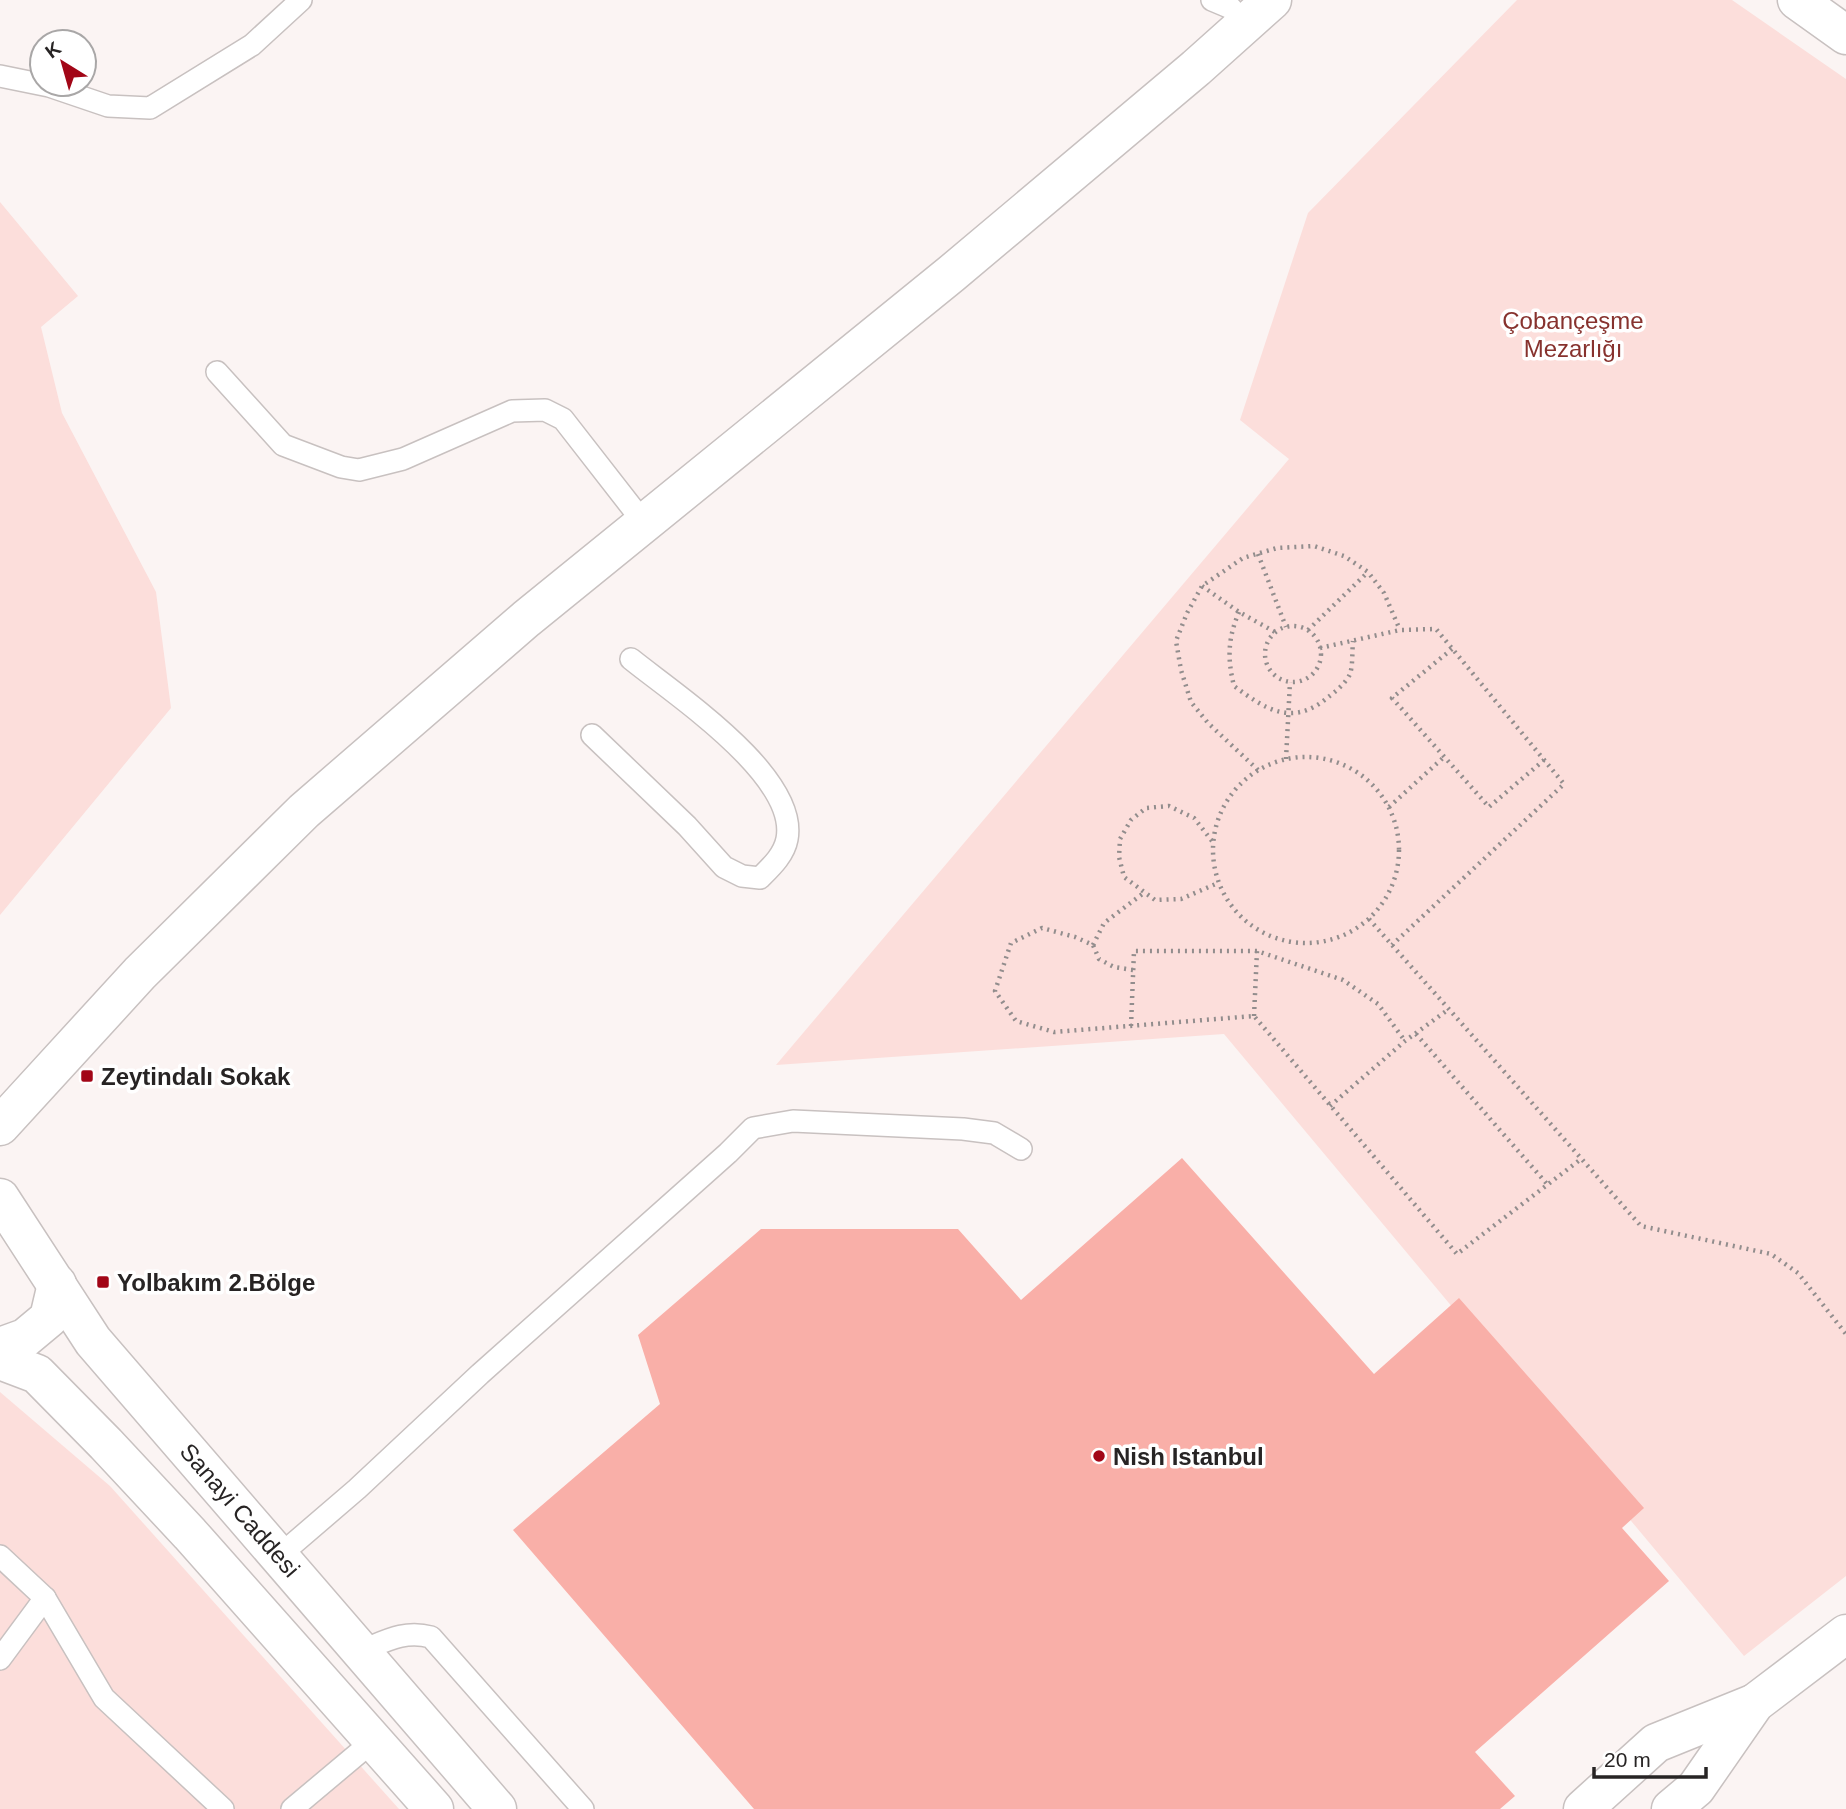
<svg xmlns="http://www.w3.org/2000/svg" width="1846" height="1809" font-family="Helvetica,sans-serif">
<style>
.green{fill:#fcdedb}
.building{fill:#f9afa8}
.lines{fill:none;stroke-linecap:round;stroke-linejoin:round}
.service-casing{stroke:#c8c1c0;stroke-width:24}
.minor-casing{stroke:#c8c1c0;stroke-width:41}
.secondary-casing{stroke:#c8c1c0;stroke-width:41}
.path{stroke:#928d8d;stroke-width:4.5;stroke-dasharray:2 5;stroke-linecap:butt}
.service{stroke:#fff;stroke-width:21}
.minor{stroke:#fff;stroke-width:38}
.secondary{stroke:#fff;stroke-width:38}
.poi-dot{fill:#a20617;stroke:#fff;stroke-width:2.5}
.labels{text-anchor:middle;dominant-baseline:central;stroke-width:7;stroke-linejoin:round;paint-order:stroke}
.park-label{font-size:24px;fill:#87322e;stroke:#fff}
.poi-label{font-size:24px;font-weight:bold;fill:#272424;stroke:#fff;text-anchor:start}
.street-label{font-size:24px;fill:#272424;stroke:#fff}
</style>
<rect width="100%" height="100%" fill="#fbf4f3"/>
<g class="green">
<polygon points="1517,0 1732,0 1846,79 1846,1576 1744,1656 1224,1034 776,1065 1289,459 1240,420 1308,213"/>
<polygon points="0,202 78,296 41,327 62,413 156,592 171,708 0,915"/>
<polygon points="0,1392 110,1486 399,1809 0,1809"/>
</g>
<polygon class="building" points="1182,1158 1374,1374 1459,1298 1644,1508 1622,1528 1669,1581 1475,1752 1515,1796 1500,1809 754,1809 513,1530 660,1404 638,1335 761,1229 958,1229 1021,1300"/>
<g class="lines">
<defs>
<g id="service">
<polyline points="1212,0 1231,8 1244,25"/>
<polyline points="0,76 49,86 108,106 150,108 252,45 301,0"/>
<polyline points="217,372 283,445 341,467 359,470 403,459 512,411 545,410 563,419 644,523"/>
<path d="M592,735L687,826L724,867L742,876L760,878C771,867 784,855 787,839C799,776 674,694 631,659"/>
<polyline points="0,1556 45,1598 104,1698 223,1809"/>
<polyline points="279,1556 357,1489 480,1374 728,1153 753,1128 793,1121 963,1129 994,1133 1021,1149"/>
<path d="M361,1651C386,1641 404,1630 431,1637L583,1809"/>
<polyline points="0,1659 45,1598"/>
<polyline points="292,1809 373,1741"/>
</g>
<g id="minor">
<polyline points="0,1126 140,973 304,811 526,619 951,274 1196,68 1272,0"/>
<polyline points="1583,1809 1656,1743 1755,1703"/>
<polyline points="1671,1809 1696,1788 1755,1703 1846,1634"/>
</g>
<g id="secondary">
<polyline points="1797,0 1846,35"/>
<polyline points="0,1198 93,1341 497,1809"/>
<polyline points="0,1347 25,1338 49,1318 57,1284"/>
<polyline points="0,1360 37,1374 106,1444 190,1534 434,1809"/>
</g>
</defs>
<use href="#service" class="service-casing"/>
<use href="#minor" class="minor-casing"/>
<use href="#secondary" class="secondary-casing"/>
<g class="path">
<polyline points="1258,554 1286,627"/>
<polyline points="1202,586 1239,612 1275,632"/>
<path d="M1239,612C1228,638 1227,658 1234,686C1265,709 1292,727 1327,698C1335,692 1346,683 1350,674C1353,665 1352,651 1353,641"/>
<circle cx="1293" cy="654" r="28"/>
<polyline points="1308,630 1367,573"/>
<polyline points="1320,648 1400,630 1436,629 1564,784 1392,945"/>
<polyline points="1452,649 1392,698 1489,807 1544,760"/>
<circle cx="1306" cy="850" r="93"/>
<polyline points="1286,759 1290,682"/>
<polyline points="1258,770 1208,723 1191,702 1181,670 1176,641 1187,613 1202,586 1243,558 1277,548 1314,546 1344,556 1368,572 1384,593 1400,630"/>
<polyline points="1389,807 1444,757"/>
<polyline points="1212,841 1194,818 1169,806 1146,808 1131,820 1120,839 1119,857 1124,877 1155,900 1181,899 1218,883"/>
<polyline points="1369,919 1641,1226 1771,1254 1798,1273 1846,1334"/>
<polyline points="1093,945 1104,923 1145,892"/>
<polyline points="1133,970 1114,967 1099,959 1093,945 1075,937 1042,928 1011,943 995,991 1016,1021 1054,1032 1254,1016 1457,1254 1581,1159"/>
<polyline points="1254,1016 1257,951"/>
<polyline points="1131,1026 1134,951 1257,951 1343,980 1378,1004 1405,1041"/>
<polyline points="1416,1034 1547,1184"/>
<polyline points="1330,1106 1405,1041 1449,1009"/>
</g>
<use href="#service" class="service"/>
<use href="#minor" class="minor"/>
<use href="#secondary" class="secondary"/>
</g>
<g class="poi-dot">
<rect x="80" y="1069" width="14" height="14" rx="3.5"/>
<rect x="96" y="1275" width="14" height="14" rx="3.5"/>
<circle cx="1099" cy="1456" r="7"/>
</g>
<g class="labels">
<g class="park-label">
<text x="1573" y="320">Çobançeşme<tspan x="1573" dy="28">Mezarlığı</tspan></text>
</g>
<g class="poi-label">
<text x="101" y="1076">Zeytindalı Sokak</text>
<text x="117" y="1282">Yolbakım 2.Bölge</text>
<text x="1113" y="1456">Nish Istanbul</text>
</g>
<g class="street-label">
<text transform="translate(240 1510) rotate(49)">Sanayi Caddesi</text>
</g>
</g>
<g transform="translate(63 63) rotate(323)"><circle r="33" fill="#ffffff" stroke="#a9a7a7" stroke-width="2"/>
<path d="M0-5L12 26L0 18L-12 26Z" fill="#a20617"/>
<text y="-10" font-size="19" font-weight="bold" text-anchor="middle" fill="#272424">K</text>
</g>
<path d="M1594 1767v10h112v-10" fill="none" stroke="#272424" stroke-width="3.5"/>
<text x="1604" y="1767" font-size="21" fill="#272424" stroke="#ffffff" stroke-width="5" paint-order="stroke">20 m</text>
</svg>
